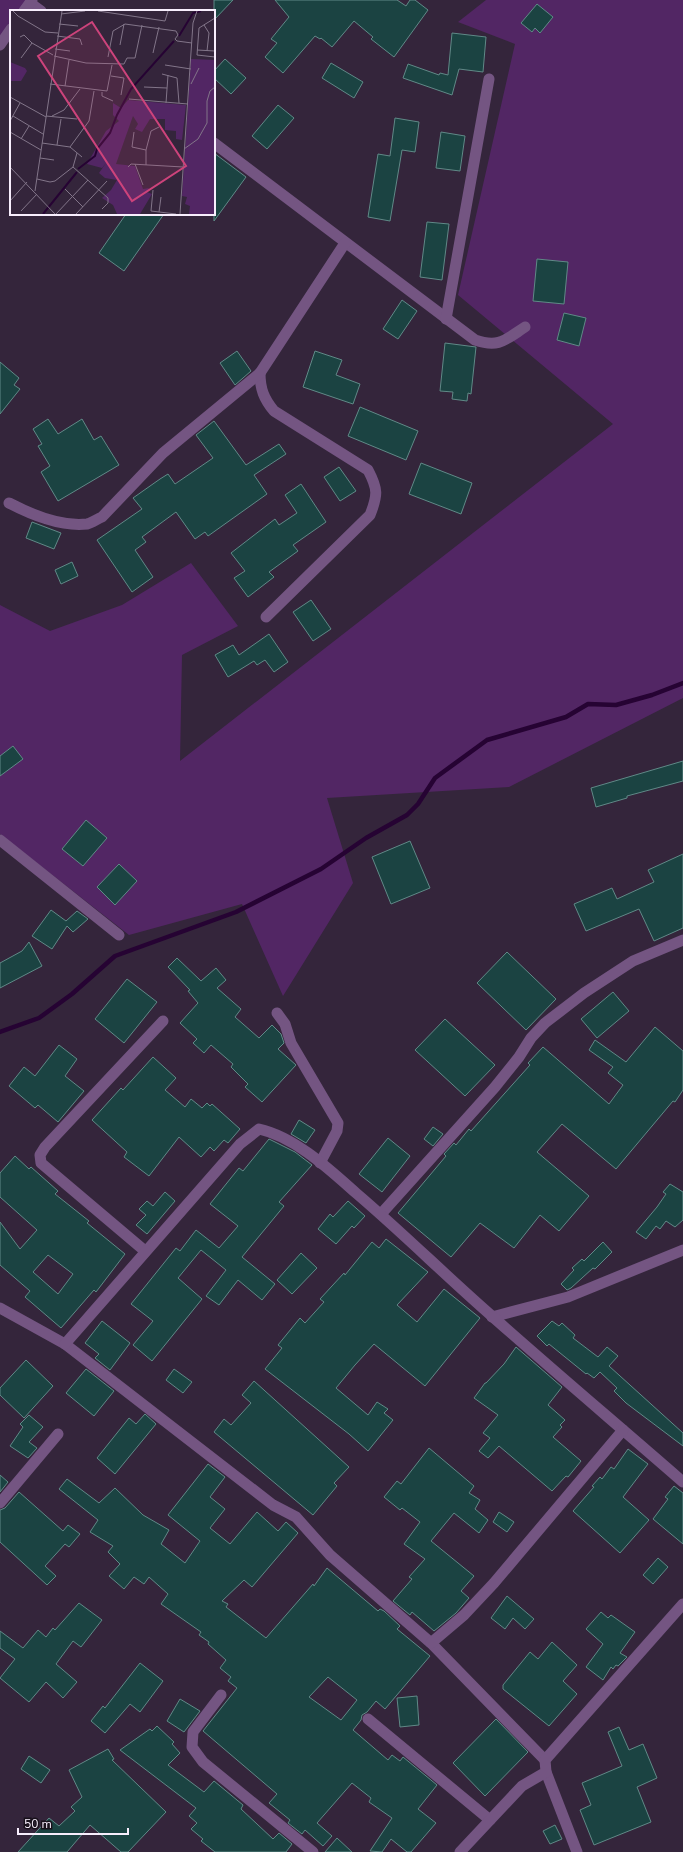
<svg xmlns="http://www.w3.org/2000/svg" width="683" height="1852" font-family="'Nunito Sans',sans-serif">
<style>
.green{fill:#522664}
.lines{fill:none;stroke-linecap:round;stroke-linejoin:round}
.stream{stroke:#260333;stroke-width:4.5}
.building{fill:#1b4342;stroke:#608987;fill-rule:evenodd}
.minor{stroke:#745582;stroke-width:11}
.tertiary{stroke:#745582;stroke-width:11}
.inset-river{fill:none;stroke:#260333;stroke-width:2}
.inset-road{fill:none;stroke:#827589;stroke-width:1}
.view{fill:#cd437b;fill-opacity:0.15;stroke:#cd437b;stroke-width:2}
.inset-edge{fill:none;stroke:#f8eefd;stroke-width:2}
</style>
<rect width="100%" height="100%" fill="#34253b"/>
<g class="green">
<polygon points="0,0 36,0 28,11 11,11 11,34 0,48"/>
<polygon points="486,0 683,0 683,698 509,787 327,798 353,883 283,996 242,904 129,935 0,834 0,605 50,631 122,605 191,563 238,626 182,655 180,761 613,424 458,295 515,44 458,22"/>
</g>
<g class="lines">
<polyline class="stream" points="0,1032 39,1018 72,994 115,956 236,912 321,869 366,838 407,815 418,804 435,778 487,740 566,717 588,704 616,705 652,695 683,683"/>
</g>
<g class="building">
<polygon points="214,0 233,0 214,20"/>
<polygon points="275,0 397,0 406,6 410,0 415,0 428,10 394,57 371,39 373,37 354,21 332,47 321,38 320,39 315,36 283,73 265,57 277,43 271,39 289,17"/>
<polygon points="537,4 553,17 540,33 535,28 532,32 521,23"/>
<polygon points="452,33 486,37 483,72 459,69 452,95 403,78 408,64 439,75 440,73 448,75"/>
<polygon points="225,59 246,78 231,94 214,78 214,71"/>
<polygon points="331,63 363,82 354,98 322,78"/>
<polygon points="278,105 294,118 267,149 252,136"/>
<polygon points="395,118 419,122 415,152 402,150 390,221 368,217 378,154 390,156"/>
<polygon points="441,132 465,136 460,171 436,168"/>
<polygon points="214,153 246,177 214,221"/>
<polygon points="126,214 164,214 124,271 99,253"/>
<polygon points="427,222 449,224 442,280 420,277"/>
<polygon points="537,259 568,262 564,304 533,301"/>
<polygon points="402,300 417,311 398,339 383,329"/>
<polygon points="564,313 586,318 579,346 557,340"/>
<polygon points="445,343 476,347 471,394 468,393 467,401 452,399 453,392 440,391"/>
<polygon points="237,351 251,371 235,385 220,363"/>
<polygon points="315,351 342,360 336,375 360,384 353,404 303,387"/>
<polygon points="0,362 19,378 14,385 20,389 0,414"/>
<polygon points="360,407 418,431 406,460 348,436"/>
<polygon points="48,419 58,434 82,419 94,440 101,436 119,465 58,501 41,472 50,466 38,446 42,444 33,429"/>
<polygon points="214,421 246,465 279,444 286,454 254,475 267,494 208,536 205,532 195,539 176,512 142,537 146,542 135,550 153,577 132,592 97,540 142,509 133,498 160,479 168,474 175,484 213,458 196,435"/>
<polygon points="421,463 472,483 461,514 409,494"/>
<polygon points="339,467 356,491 340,501 324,477"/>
<polygon points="301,484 326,522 293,545 298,551 269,572 274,577 248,597 234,578 245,571 231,553 275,519 279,525 297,513 285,495"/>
<polygon points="32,522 61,533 54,549 26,538"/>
<polygon points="72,562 78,576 61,584 55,570"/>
<polygon points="311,600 331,629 313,641 293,612"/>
<polygon points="269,634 288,662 274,672 265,660 257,665 254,661 228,677 215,655 233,645 239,655"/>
<polygon points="13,746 23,759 0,776 0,756"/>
<polygon points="683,761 683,781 627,796 627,798 596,807 591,788"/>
<polygon points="86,820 107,838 83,866 62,849"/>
<polygon points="410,841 430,888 391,904 372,857"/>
<polygon points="683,854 683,928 654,941 639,909 586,931 574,904 612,888 617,899 654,882 648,870"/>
<polygon points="119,864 137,881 115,905 97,887"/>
<polygon points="51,910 66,921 77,911 88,919 73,932 67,926 52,949 32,936"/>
<polygon points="29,942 42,966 0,988 0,963 22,951"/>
<polygon points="507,952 556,999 526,1030 477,983"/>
<polygon points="177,958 201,981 216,968 226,980 217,988 241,1009 235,1017 259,1038 272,1025 281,1034 284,1043 278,1049 296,1065 262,1102 245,1087 248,1084 231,1067 233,1064 211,1045 204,1053 193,1043 197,1039 180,1023 198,1003 188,991 190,990 168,967"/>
<polygon points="127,979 157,1002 124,1043 95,1019"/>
<polygon points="613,992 629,1011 597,1038 581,1019"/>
<polygon points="445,1019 495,1065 465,1096 415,1050"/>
<polygon points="655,1027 683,1051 683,1090 675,1102 673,1101 616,1169 562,1124 537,1152 589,1196 559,1231 540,1215 514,1248 480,1223 451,1257 398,1213 446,1156 444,1154 454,1143 456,1145 469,1129 471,1131 530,1065 528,1063 543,1047 609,1104 623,1085 608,1073 613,1067 589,1050 595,1040 626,1062"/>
<polygon points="59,1045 77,1059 65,1076 84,1091 58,1122 38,1105 35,1108 9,1086 24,1067 35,1076"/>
<polygon points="153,1057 176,1078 165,1090 185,1107 191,1099 202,1108 207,1103 210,1106 212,1104 240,1129 228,1143 224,1140 214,1151 210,1147 201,1157 179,1137 149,1176 124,1157 127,1152 92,1120 121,1088 123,1090"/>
<polygon points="299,1120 315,1130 306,1143 291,1134"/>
<polygon points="433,1127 443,1134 433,1146 424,1139"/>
<polygon points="388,1138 410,1156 382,1192 359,1174"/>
<polygon points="269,1139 295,1152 312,1165 279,1202 284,1206 242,1257 275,1284 262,1300 238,1280 219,1305 206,1296 226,1270 201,1250 178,1278 202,1299 152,1361 133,1345 153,1321 131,1304 176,1248 180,1251 196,1230 219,1248 238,1226 210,1204 239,1168 243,1171"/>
<path d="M15,1156L29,1169L31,1167L58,1191L55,1194L89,1221L87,1223L125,1254L96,1292L94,1290L61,1328L25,1297L30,1291L0,1265V1222L20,1249L37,1230L0,1197V1173ZM48,1255L73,1274L58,1294L33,1272Z"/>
<polygon points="670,1184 683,1192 683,1220 675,1227 666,1221 660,1229 656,1226 646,1239 636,1232 657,1207 666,1194 663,1192"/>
<polygon points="165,1192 175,1201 147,1234 136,1225 146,1215 139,1209 147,1201 153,1206"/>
<polygon points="348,1201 365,1216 354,1228 352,1226 336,1244 318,1229 330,1214 333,1217"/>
<polygon points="386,1239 428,1272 397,1305 417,1322 444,1289 480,1318 425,1386 374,1344 355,1365 336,1388 368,1415 377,1402 388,1409 384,1413 393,1420 368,1451 349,1434 265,1369 282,1348 278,1345 300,1318 305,1323 324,1302 320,1299 344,1273 345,1275 372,1242 379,1248"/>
<polygon points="603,1242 612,1252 595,1269 593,1268 571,1288 567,1290 561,1284 574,1270 572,1268 582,1259 584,1261"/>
<polygon points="301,1253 317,1268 292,1294 277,1280"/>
<polygon points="102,1321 130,1343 110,1370 95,1358 99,1354 85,1343"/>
<polygon points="552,1321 559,1326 562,1323 575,1335 573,1338 598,1357 607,1347 618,1356 609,1366 683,1433 683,1446 626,1403 614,1391 617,1388 600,1372 594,1378 587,1373 586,1374 549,1344 547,1346 537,1336"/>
<polygon points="516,1347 562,1387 548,1405 565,1420 560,1425 562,1427 553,1437 581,1461 568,1477 566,1476 552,1491 499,1446 488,1458 479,1451 490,1438 483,1433 498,1415 474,1398 485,1383 486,1383 504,1364"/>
<polygon points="26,1360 53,1386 24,1418 0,1395 0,1388"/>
<polygon points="86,1369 114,1391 94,1416 66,1393"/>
<polygon points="174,1369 192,1382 183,1393 166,1380"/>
<polygon points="254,1381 349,1467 334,1483 337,1486 313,1515 214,1432 224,1419 231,1425 251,1403 242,1395"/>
<polygon points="145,1414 156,1424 115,1474 97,1458 129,1418 136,1424"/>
<polygon points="29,1415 43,1427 29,1442 37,1448 28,1458 10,1446 23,1427 20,1424"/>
<polygon points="429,1448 474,1486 469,1493 480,1500 475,1509 488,1520 479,1533 454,1513 431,1541 474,1576 461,1591 469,1598 456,1613 434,1631 412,1612 410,1615 393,1601 412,1579 409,1577 425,1559 404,1544 420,1522 402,1508 400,1510 384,1497 397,1481 401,1484"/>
<polygon points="628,1449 648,1464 623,1497 649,1520 620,1553 573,1511 594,1487 592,1486 600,1477 602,1479 611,1467 614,1469"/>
<path d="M208,1464L225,1477L210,1497L225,1509L210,1528L230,1544L257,1512L278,1531L286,1522L298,1533L252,1587L244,1580L222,1601L228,1604L226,1607L266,1638L313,1584L314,1586L327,1568L378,1611L380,1609L384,1611L400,1626L397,1629L430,1656L385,1709L376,1701L367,1712L362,1715L361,1720L353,1730L388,1760L392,1755L400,1761L403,1757L437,1785L418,1809L436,1823L411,1852H407L391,1839L382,1852L370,1851L392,1818L369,1802L371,1798L352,1783L317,1823L332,1836L323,1846L305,1830L302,1834L288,1823L290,1820L269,1803L277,1794L203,1731L237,1688L228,1681L231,1677L220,1668L226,1660L208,1644L209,1642L199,1635L201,1632L161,1604L168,1594L149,1577L144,1584L134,1577L124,1589L109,1576L120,1564L108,1552L113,1546L90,1532L98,1520L59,1489L67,1479L99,1503L115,1488L143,1515L169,1530L161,1544L185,1563L200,1541L168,1515ZM328,1677L357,1700L341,1720L309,1697Z"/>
<polygon points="0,1475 8,1482 0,1492"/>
<polygon points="674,1486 683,1493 683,1544 653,1519 668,1499 665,1497"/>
<polygon points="19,1492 63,1531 68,1525 80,1534 69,1547 65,1544 45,1566 56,1576 47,1585 0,1542 0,1510 5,1508"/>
<polygon points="499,1512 514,1522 507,1532 493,1522"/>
<polygon points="658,1558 668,1567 653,1584 643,1575"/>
<polygon points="507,1596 534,1619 525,1629 513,1618 505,1629 491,1618"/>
<polygon points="79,1603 102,1620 81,1647 73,1641 56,1664 77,1682 63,1698 46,1682 29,1702 0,1678 15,1659 0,1648 0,1631 23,1648 38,1630 46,1637 53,1628 55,1630"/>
<polygon points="601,1612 608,1618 611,1615 635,1632 620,1653 627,1657 618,1666 616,1665 613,1669 611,1667 603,1680 586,1667 603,1644 586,1629"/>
<polygon points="552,1642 577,1665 563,1681 577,1694 549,1726 503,1689 503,1685 530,1652 538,1659"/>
<polygon points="140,1663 163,1681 140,1712 130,1704 105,1733 91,1721 103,1706 105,1708"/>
<polygon points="417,1696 419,1725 400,1727 397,1698"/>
<polygon points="180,1699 200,1711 184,1732 167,1721"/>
<polygon points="496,1719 528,1752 485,1796 453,1763"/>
<polygon points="157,1726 174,1742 172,1744 180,1753 168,1765 204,1792 214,1781 243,1805 241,1809 273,1839 279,1833 292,1844 286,1852 215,1852 201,1841 203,1839 191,1829 197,1823 189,1816 196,1808 120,1750 150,1729 152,1731"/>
<polygon points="619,1727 629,1750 643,1744 657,1778 637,1787 651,1822 594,1845 580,1810 591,1805 582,1783 622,1766 608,1732"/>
<polygon points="108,1749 114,1759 112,1760 166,1812 128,1852 121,1852 90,1825 67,1852 18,1852 49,1818 59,1826 75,1811 71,1807 82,1797 69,1770"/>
<polygon points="29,1756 50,1770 41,1783 21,1769"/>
<polygon points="555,1825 562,1839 550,1844 543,1831"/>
<polygon points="337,1838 352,1852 325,1852"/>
</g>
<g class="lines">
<g class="minor">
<polyline points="30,3 41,11"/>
<path d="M214,143L475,340C499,348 505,340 525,327"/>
<polyline points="446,319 489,79"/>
<path d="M260,373C260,389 264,399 274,411L368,470C378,489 378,495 370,515L266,617"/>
<path d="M9,503C32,515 61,527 87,524C92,523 97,519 102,517L163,453L260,373L345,243"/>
<polyline points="0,840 119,935"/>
<polyline points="277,1013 285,1024 291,1043 338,1123 337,1131 320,1163"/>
<polyline points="381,1214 495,1087 519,1057 531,1038 545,1023 584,993 633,961 683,940"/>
<polyline points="145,1251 41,1163 40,1155 45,1147 163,1021"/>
<polyline points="0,1308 65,1344 273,1505 296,1517 330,1555 431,1643 545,1760"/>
<polyline points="492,1317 568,1297 683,1250"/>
<path d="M65,1344L240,1144L259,1129C295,1137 329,1169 356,1193C403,1233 447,1277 493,1317C556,1373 620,1427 683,1482"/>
<polyline points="0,1503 58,1434"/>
<polyline points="431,1643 464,1615 494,1583 623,1430"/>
<polyline points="221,1695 193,1732 192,1747 203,1762 313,1852"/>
<polyline points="368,1719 490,1820"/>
<polyline points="546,1772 577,1852"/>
</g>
<g class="tertiary">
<polyline points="24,11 32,0"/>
<polyline points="0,45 11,29"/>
<polyline points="460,1852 522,1786 546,1772 545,1760 683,1604"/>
</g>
</g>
<g transform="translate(10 10)">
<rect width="205" height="205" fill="#34253b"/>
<path d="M181,49L205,50V204H179L180,196L175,194L177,187L172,186ZM0,52L15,58L17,61L11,71H0ZM118,90L176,95L172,130L166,129V121L155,120V109H140L132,122L125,119L128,114L123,106L106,154L125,156L133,179L139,178L137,182L142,184L130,204H107L103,195L92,188L101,180L107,170L95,168L89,163L96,153L92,158L77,154L96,121L109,111L103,105V93L111,98Z" fill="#522664"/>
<path class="inset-river" d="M169,26L183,3L191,1M68,159L85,146L87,139L100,123L107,105L121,79L164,31M33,204L67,162"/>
<path class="inset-road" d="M3,1L8,6L35,22L48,23M88,1L155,11L158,1M51,4L75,1M49,14L68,16M194,15L199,23L197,41M47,26L70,29L72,35M10,27L14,25L22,33M110,35L114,14M45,39L60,41M187,40L205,41M143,43L149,17M187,45L189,18L205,8M187,45L205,47M44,46L76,53L114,54L117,48H125L132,15M98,47L103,21L115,14L166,21L168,25L165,29L167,31L182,33M11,48L22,33L43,45M155,55L181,59M152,64L167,68L169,93M101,66L114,68L111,85M40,74L97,81L102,55M181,74L189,58M55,76L59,50M134,77L157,78M92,82V86L103,91M0,87L36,107M119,89L178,94M156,93L158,65M3,106L33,124M36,106L67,109M42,106L54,100L70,79M0,111L10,93M0,122L31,140M124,122L122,137L136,140M11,129L19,116M32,133L60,137L72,147M47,135L51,109M60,137L79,111L84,81M174,139L188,129L197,113V91L200,81L205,77M30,148L44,150M125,154L133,175M136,155V140L141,121L149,117M0,157L45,204M63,157L98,188V193L92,199M118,157L121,154L173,157M27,169L40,172L45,171L63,157L67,143M55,179L73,197M143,180L141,201L166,204M25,181L52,1M0,191L17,172M11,201L27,184M149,202L151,187M46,204L78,170M66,204L97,171M170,204L183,13L187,1"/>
<path class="view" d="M82,12L176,156L122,191L28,46Z"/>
<rect width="205" height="205" class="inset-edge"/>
</g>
<path d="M18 1828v6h110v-6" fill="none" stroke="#f8eefd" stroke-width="2"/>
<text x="24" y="1828" font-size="12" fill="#f8eefd" stroke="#18111b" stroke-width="3" paint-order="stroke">50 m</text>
</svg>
